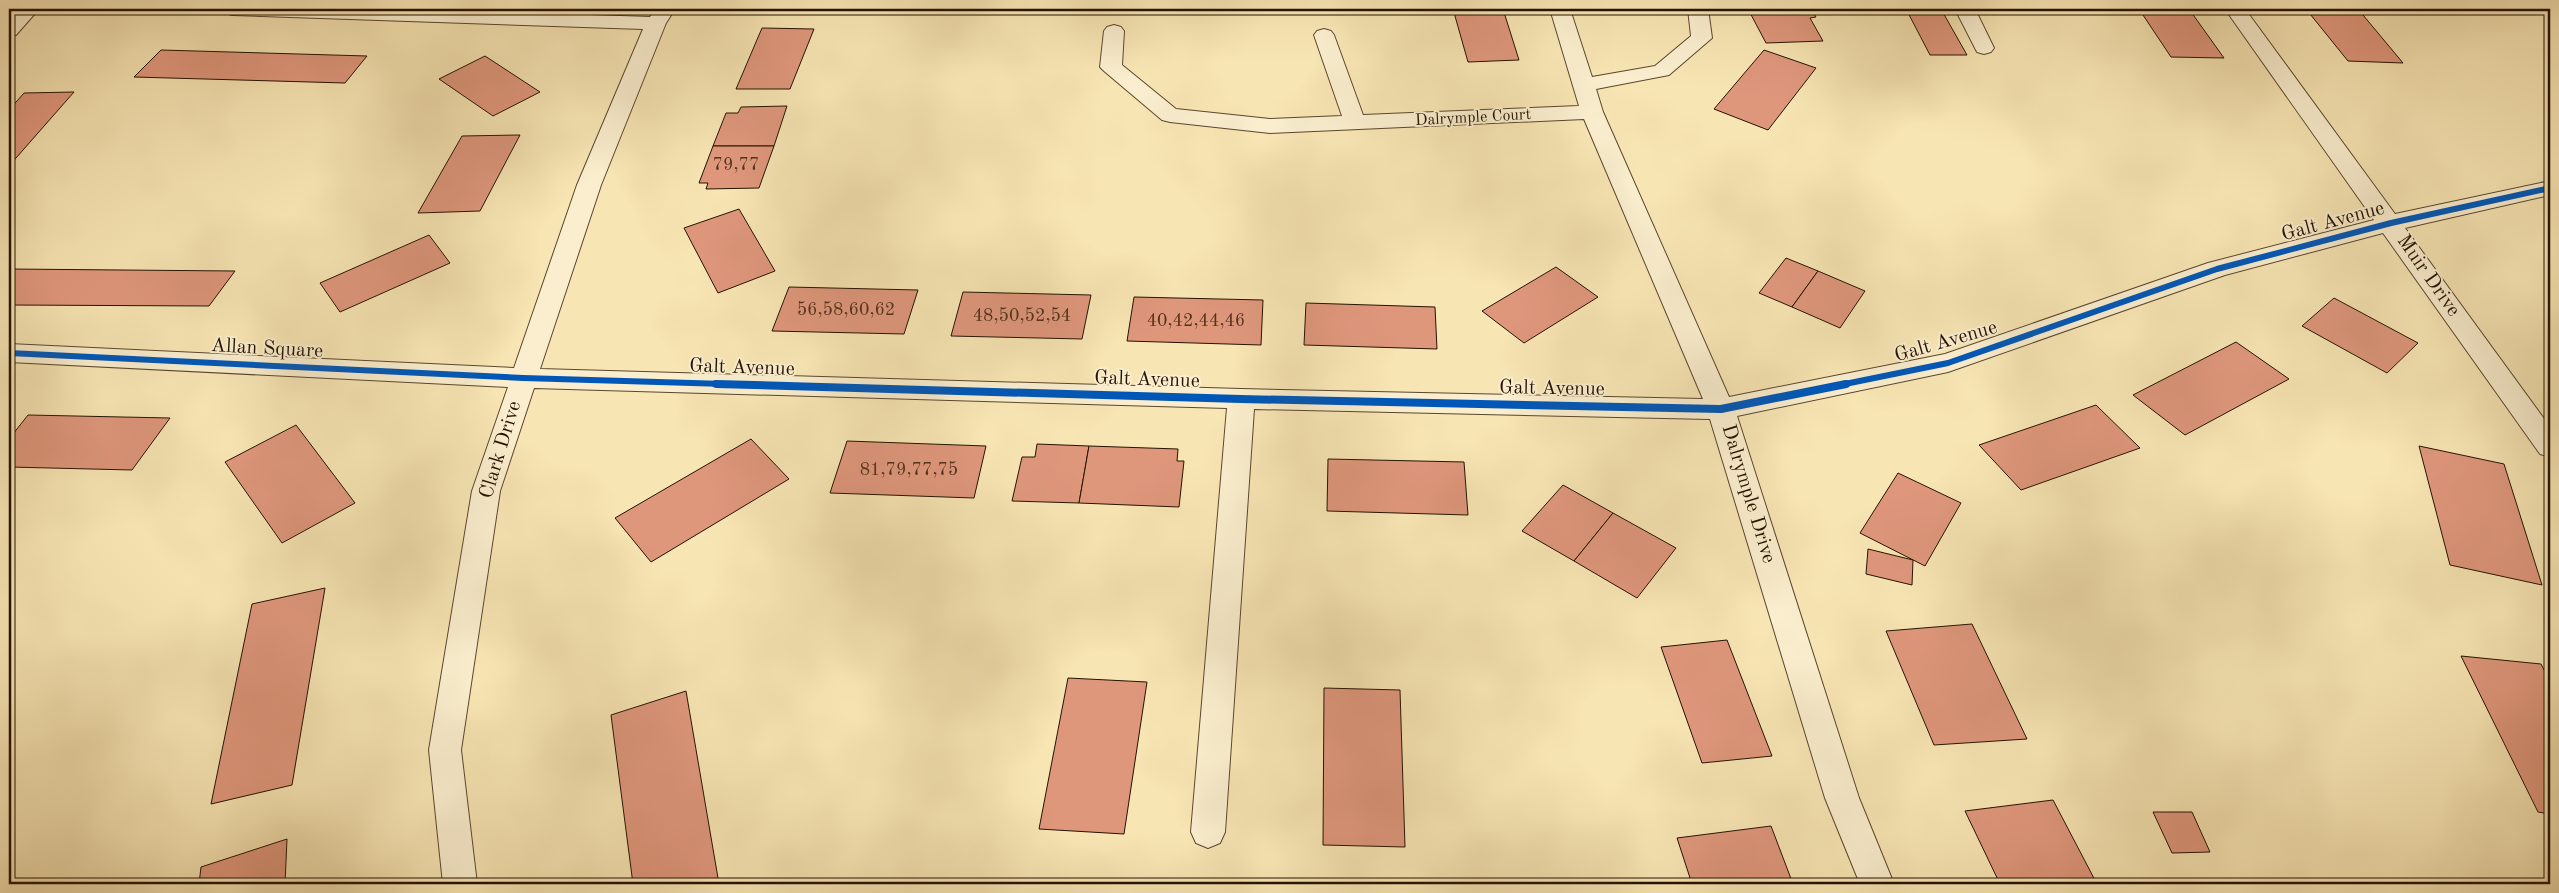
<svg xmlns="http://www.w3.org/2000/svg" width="2559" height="893" font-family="'Old Standard TT',serif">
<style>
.building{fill:#df977c;stroke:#251200}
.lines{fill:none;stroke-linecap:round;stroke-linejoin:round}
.minor-casing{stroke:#5a472d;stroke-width:2}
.minor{fill:#faeece;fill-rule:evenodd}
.cycleway-far1-casing{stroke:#faeece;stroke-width:9}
.cycleway-casing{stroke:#faeece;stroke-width:11}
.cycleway-far1{stroke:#0057b8;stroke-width:6}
.cycleway{stroke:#0057b8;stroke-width:8}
.labels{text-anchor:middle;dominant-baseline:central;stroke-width:4;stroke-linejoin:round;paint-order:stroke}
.far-street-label{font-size:16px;fill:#251200;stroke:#faeece}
.number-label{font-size:18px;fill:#54331f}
.street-label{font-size:20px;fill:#251200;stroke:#faeece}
</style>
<rect width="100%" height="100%" fill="#f7e5b3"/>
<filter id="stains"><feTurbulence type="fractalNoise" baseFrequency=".004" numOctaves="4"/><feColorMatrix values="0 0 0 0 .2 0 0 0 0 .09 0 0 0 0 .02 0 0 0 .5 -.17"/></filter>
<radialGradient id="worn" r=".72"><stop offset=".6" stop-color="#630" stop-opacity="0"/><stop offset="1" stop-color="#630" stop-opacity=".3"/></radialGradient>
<g class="building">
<polygon points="770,9 822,9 821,11"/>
<polygon points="1453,9 1503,9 1519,60 1468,62"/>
<polygon points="1748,9 1811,9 1816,17 1810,18 1823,41 1766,43"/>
<polygon points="1906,9 1941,9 1967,55 1930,55"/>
<polygon points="2139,9 2189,9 2224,58 2171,57"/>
<polygon points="2306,9 2358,9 2403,63 2348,61"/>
<polygon points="762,28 814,29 790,89 736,89"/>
<polygon points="161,50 367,56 345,83 134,77"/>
<polygon points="1764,50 1816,68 1768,130 1714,109"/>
<polygon points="485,56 540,92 493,116 439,79"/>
<polygon points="74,92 9,166 9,110 24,93"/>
<polygon points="787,106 774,146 713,146 726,113 738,113 741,107"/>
<polygon points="520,135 480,211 418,213 462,136"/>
<polygon points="713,146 774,146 759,188 706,189 708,183 699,183"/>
<polygon points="739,209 775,271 718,293 684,228"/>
<polygon points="429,235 450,263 340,312 320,283"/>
<polygon points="1786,258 1818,271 1792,307 1759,293"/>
<polygon points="1556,267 1598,297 1524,343 1482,311"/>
<polygon points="9,269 235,271 209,306 9,305"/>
<polygon points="1818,271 1865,291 1840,328 1792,307"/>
<polygon points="789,287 918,290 904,334 772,331"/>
<polygon points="963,292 1091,295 1082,339 951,336"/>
<polygon points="1134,297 1263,300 1261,345 1127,341"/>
<polygon points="2334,298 2418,343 2387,373 2302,326"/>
<polygon points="1306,303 1435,307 1437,349 1304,345"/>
<polygon points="2236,342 2289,379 2185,435 2133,395"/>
<polygon points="2096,405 2140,448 2021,490 1979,445"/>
<polygon points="28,415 170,418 132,470 9,467 9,439"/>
<polygon points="296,425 355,503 282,543 225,462"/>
<polygon points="751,439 789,479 651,562 615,518"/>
<polygon points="847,441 986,446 974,498 830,493"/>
<polygon points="1037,444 1089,446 1079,503 1012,501 1022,457 1035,457"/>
<polygon points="1089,446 1178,449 1177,461 1184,461 1179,507 1079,503"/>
<polygon points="2419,446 2504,464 2542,585 2450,565"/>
<polygon points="1328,459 1464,462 1468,515 1327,511"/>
<polygon points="1898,473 1961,503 1925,566 1860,533"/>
<polygon points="1563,485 1613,513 1574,561 1522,531"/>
<polygon points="1613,513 1676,548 1637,598 1574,561"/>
<polygon points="1868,549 1913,560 1912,585 1866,574"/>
<polygon points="325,588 292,785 211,804 252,604"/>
<polygon points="1972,624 2027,739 1934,745 1886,631"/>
<polygon points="1727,640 1772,756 1702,763 1661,647"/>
<polygon points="2461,656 2541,664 2550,681 2550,814 2538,812"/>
<polygon points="1068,678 1147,682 1124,834 1039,829"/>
<polygon points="1324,688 1400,690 1405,847 1323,845"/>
<polygon points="686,691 719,884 633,884 611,715"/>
<polygon points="2053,800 2097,884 2000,884 1965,811"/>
<polygon points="2153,812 2192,812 2210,852 2172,853"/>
<polygon points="1771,826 1793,884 1692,884 1677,838"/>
<polygon points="287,839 285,884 199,884 201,867"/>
</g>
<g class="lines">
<defs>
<g id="minor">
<polygon points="18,9 39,9 16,35 9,37 9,19"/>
<polygon points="222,9 408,9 650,17 655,9 675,9 666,23 601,185 540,369 1241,389 1703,399 1584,119 1270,133 1170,122 1162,120 1104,71 1100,67 1104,31 1107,27 1114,25 1121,27 1124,31 1122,65 1176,109 1270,119 1342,116 1314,35 1317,31 1324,29 1331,31 1334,35 1363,115 1579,106 1550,9 1570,9 1592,77 1655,66 1691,36 1688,9 1708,9 1712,38 1669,75 1596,89 1603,112 1729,397 1945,354 2208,263 2374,220 2225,9 2245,9 2395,214 2550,181 2550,195 2405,228 2550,427 2550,457 2540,454 2383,233 2225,275 1948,372 1737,416 1859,798 1894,884 1860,884 1825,798 1710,419 1254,409 1225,832 1220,843 1208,848 1196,843 1191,832 1227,408 534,388 500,491 461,750 477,884 443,884 429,750 472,491 508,387 9,362 9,344 514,368 577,185 643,29 232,15 225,13"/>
<polygon points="1955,9 1975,9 1994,48 1991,52 1984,54 1977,52"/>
</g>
</defs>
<use href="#minor" class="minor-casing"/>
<use href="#minor" class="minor"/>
<defs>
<g id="cycleway-far1">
<polyline points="9,353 523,378 759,385"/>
<polyline points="1840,385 1948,363 2217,269 2391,223 2550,188"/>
</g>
<polyline id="cycleway" points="716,384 1241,399 1721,409 1846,384"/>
</defs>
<use href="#cycleway-far1" class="cycleway-far1-casing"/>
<use href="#cycleway" class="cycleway-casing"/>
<use href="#cycleway-far1" class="cycleway-far1"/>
<use href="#cycleway" class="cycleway"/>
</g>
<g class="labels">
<g class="far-street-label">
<text transform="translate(1473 118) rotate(-3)">Dalrymple Court</text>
</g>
<g class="number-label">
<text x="736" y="165">79,77</text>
<text x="846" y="310">56,58,60,62</text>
<text x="1022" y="316">48,50,52,54</text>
<text x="1196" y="321">40,42,44,46</text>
<text x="909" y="470">81,79,77,75</text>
</g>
<g class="street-label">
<text transform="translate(2333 222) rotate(-15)">Galt Avenue</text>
<text transform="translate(2428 276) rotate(55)">Muir Drive</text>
<text transform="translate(1946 342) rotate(-16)">Galt Avenue</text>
<text transform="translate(267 349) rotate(3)">Allan Square</text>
<text transform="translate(742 368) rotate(2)">Galt Avenue</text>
<text transform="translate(1147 380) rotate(2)">Galt Avenue</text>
<text transform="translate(1552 389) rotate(1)">Galt Avenue</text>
<text transform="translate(501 450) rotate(-73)">Clark Drive</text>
<text transform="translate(1748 494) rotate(73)">Dalrymple Drive</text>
</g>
</g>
<rect width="2559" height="893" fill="none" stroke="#f7e5b3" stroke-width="30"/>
<rect x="10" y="10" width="2539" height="873" fill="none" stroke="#251200" stroke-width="2.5"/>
<rect x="15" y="15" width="2529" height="863" fill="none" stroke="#251200"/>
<rect width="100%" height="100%" filter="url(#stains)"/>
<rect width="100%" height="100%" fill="url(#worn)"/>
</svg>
